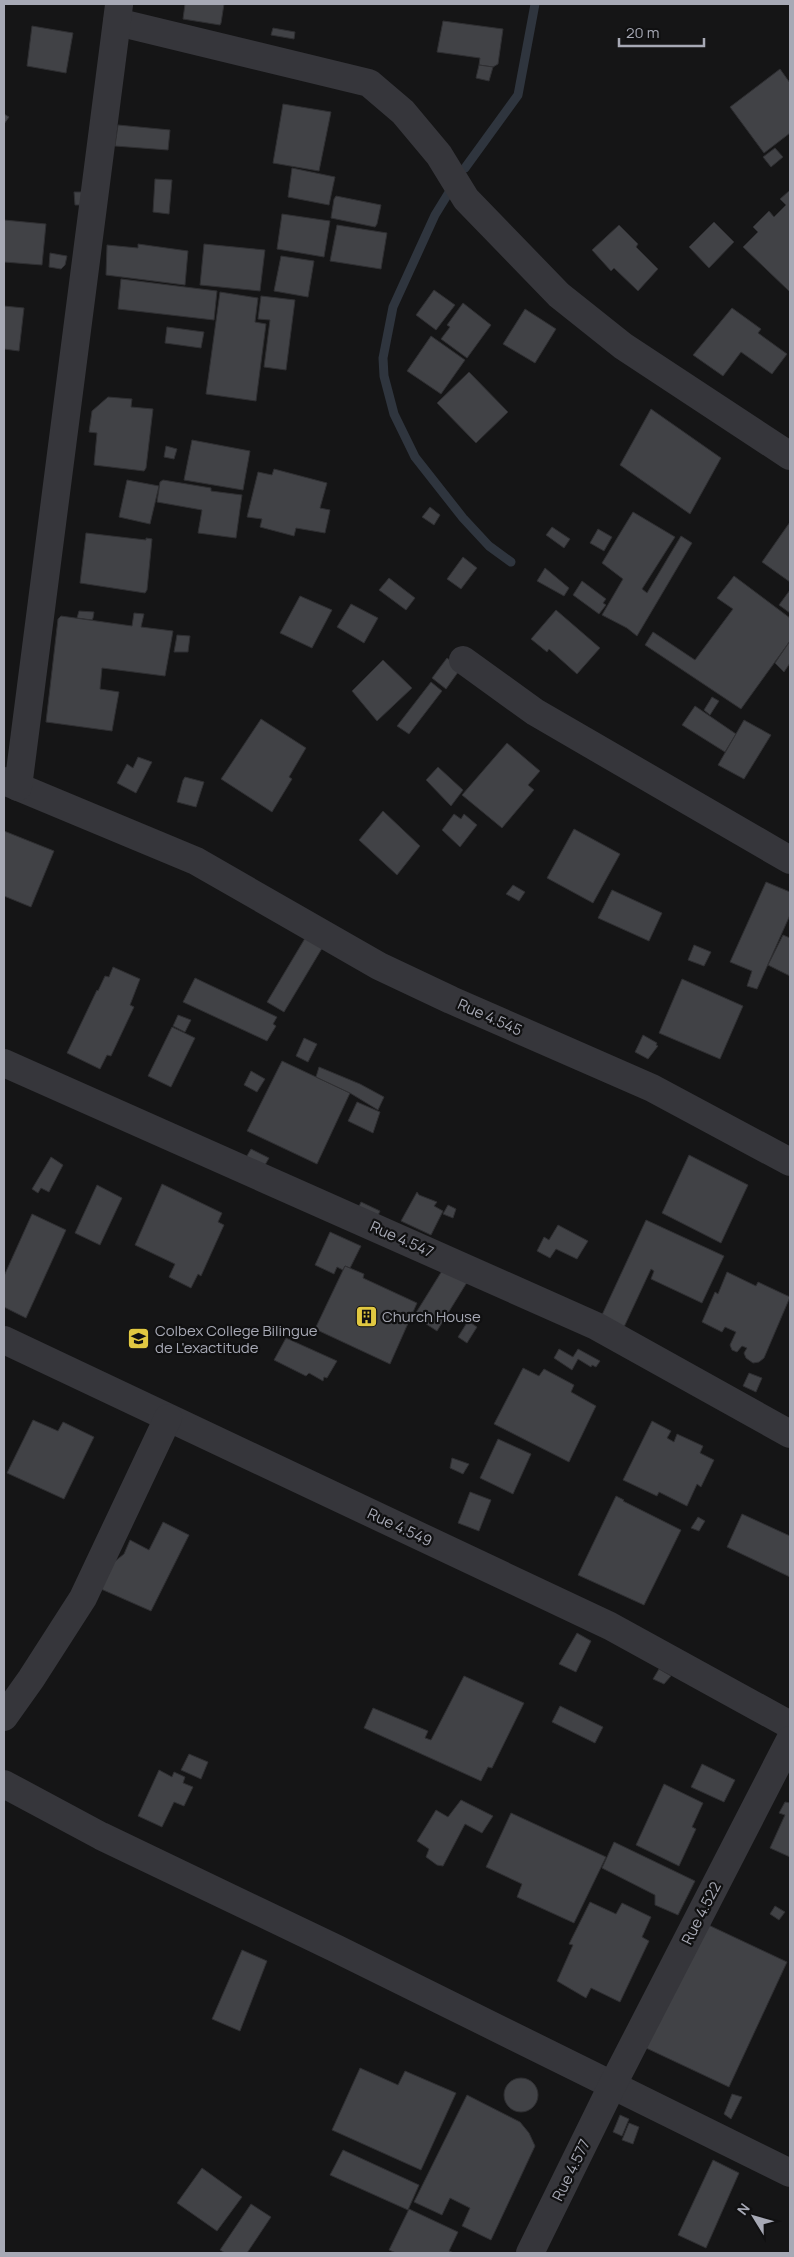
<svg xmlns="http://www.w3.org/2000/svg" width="794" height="2257" font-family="Manrope,sans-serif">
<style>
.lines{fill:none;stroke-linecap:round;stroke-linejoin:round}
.stream{stroke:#2f353e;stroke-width:9}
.building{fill:#414246;stroke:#2f2f32}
.minor{stroke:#36363b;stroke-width:28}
.labels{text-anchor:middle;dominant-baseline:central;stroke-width:4.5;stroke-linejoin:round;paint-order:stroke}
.street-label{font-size:15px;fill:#a7a9b5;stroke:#101011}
.poi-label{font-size:15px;fill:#a7a9b5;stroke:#101011;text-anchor:start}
</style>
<rect width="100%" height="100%" fill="#151516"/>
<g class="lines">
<g class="stream">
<polyline points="465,168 518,95 535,4"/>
<polyline points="451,189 435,215 393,307 383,358 384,376 394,414 415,457 463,518 489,546 511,562"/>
</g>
</g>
<g class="building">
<polygon points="185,4 224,4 221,23 220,25 183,19"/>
<polygon points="443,21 503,29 498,64 493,67 479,65 480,58 437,52"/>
<polygon points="32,26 73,33 66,73 27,66"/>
<polygon points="273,28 295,32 294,39 271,35"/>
<polygon points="479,65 493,67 489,81 476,78"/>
<polygon points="780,69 790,83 790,133 764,153 730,107"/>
<polygon points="283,104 331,112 319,171 273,163"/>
<polygon points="4,114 9,117 4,124"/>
<polygon points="118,125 170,130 168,150 115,146"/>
<polygon points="775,148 783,157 771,167 763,157"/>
<polygon points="292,168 335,177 329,205 288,197"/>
<polygon points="155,179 172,180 169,214 153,212"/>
<polygon points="789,191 790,193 790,292 743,247 758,232 753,227 769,211 774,217 786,205 780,199"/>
<polygon points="74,192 85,192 82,205 75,205"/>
<polygon points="336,196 381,205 377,224 375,227 331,218 334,199"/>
<polygon points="282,214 330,221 324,257 277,249"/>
<polygon points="4,220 46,224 42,265 4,262"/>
<polygon points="714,222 734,242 709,268 689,247"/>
<polygon points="337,225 387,233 381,269 330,261"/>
<polygon points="619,225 638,244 636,247 658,269 638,291 614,268 611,271 592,250"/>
<polygon points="138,244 188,251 185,285 106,275 107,245 138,248"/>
<polygon points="204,244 265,250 260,291 200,285"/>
<polygon points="50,253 67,256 65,265 61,269 49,267"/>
<polygon points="281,256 314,261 308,297 274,291"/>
<polygon points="121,279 217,291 214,320 118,309"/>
<polygon points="434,290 455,305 436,330 416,315"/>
<polygon points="220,292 258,298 255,322 266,324 256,401 206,394"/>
<polygon points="261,296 295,300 286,370 264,367 270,320 258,319"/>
<polygon points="463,303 491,325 467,358 441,339 450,327 447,325"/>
<polygon points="4,306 24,308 19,351 4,349"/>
<polygon points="732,308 761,329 758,333 787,354 772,374 741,352 723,376 693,355"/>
<polygon points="525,309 556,329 535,363 503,344"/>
<polygon points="167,327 204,332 201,348 165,343"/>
<polygon points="431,336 465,360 441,394 407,371"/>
<polygon points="469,372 508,412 476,443 437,403"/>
<polygon points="108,397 132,399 131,407 153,409 146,468 144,471 94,465 97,433 89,432 92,411"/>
<polygon points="651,409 721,458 690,514 620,465"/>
<polygon points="192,440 250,451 243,490 184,480"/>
<polygon points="166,446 177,449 174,459 164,457"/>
<polygon points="274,469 327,483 320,508 330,510 325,533 296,528 294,536 260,527 262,519 247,517 258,472 272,475"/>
<polygon points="127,480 159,486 150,524 119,517"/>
<polygon points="163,480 211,488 211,491 242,495 236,538 198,533 202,510 157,502 160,482"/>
<polygon points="430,507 440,515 434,525 422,517"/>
<polygon points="633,512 675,537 642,589 647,593 681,536 692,543 637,636 627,628 602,615 623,579 602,563"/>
<polygon points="790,522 790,582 762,562"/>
<polygon points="552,527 570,539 564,548 546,535"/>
<polygon points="598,529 612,537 604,551 590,543"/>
<polygon points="86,533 146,540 146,538 152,539 147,590 145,593 80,583"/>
<polygon points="463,557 477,568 461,589 447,579"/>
<polygon points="545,568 569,588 564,596 537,581"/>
<polygon points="734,576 790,618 790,641 741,709 645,645 653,632 695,660 733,609 717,598"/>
<polygon points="389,578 415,598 406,610 379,590"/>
<polygon points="582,581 606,599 603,603 606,605 599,614 573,595"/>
<polygon points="790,590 790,613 779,605"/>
<polygon points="300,596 332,610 312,648 280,633"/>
<polygon points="351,604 378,618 364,643 337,627"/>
<polygon points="556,610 600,648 577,674 549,649 547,652 531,639"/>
<polygon points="79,611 94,612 93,618 92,620 77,618"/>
<polygon points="134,613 144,614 141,627 173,631 165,676 102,668 100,689 119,692 112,731 46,722 58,619 61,616 132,626"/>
<polygon points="177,635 190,636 188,652 174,652"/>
<polygon points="790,641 790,663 784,672 775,663"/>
<polygon points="447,658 461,668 446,689 432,678"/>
<polygon points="383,660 412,688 377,721 352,691"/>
<polygon points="431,682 442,691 409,734 397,726"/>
<polygon points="712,697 719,701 710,715 704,710"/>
<polygon points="695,706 736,734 725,752 682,725"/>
<polygon points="261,719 306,748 289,777 292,779 272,812 221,779"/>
<polygon points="744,720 771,735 744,779 718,765"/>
<polygon points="507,743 540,771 528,785 534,790 502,828 462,795"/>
<polygon points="138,757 152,762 136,793 117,783 127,764 133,768"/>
<polygon points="438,767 463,790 451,806 426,780"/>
<polygon points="185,777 204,782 196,807 177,802 183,780"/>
<polygon points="383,811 420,846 397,875 359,840"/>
<polygon points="454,814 461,819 464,814 477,825 460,847 442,830"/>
<polygon points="574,829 620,854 593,903 547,878"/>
<polygon points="4,831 54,851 31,907 4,896"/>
<polygon points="766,882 790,892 790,915 757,989 747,986 752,971 730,962"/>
<polygon points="513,885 525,892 519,901 506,894"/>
<polygon points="612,890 662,913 649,941 598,918"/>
<polygon points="307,935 324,945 284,1012 267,1002"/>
<polygon points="783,935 790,938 790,976 768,965"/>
<polygon points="694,945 711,952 704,966 688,960"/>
<polygon points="113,967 140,979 130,1005 134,1007 111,1056 107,1055 100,1069 67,1053 97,990 98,991 105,976 109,977"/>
<polygon points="195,978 277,1017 273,1024 276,1026 267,1041 183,1002"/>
<polygon points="682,979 743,1006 720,1059 659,1033"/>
<polygon points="178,1015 191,1020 185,1032 173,1026"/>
<polygon points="172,1027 195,1038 171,1087 148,1076"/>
<polygon points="643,1035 657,1043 656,1045 658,1046 648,1059 635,1052"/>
<polygon points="304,1038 317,1044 308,1062 296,1056"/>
<polygon points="282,1061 350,1093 317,1164 247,1131"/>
<polygon points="319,1067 360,1084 384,1097 378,1110 350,1093 316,1077"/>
<polygon points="251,1071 265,1079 257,1092 244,1085"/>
<polygon points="357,1102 380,1112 373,1133 348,1121"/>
<polygon points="251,1149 269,1158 262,1170 244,1161"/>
<polygon points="689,1155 748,1185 721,1243 662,1213"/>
<polygon points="51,1157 63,1165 49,1192 41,1188 38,1193 32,1189"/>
<polygon points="162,1184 222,1213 218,1222 224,1225 201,1276 198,1274 191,1288 169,1277 175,1264 135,1245"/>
<polygon points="97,1185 122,1198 100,1245 75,1233"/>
<polygon points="417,1192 419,1195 437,1202 434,1206 443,1211 431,1235 401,1221"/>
<polygon points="361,1202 380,1211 374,1224 355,1215"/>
<polygon points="448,1205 456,1209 453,1218 443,1214"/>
<polygon points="32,1214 66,1230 26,1318 4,1307 4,1276"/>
<polygon points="646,1220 724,1256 702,1303 651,1279 654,1271 651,1269 624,1327 601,1317"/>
<polygon points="558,1225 588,1241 577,1259 556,1249 550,1258 537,1251 544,1237 549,1240"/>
<polygon points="330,1232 361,1246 350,1268 345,1266 343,1270 337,1267 334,1274 315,1265"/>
<polygon points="345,1266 364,1274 363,1278 417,1303 390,1364 315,1329"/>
<polygon points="445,1266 469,1279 437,1331 414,1316"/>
<polygon points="727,1272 756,1286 758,1282 790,1297 764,1358 759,1362 753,1363 746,1358 744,1353 747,1348 742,1346 737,1352 732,1350 730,1345 736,1332 725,1327 722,1332 702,1322 715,1292 718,1294"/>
<polygon points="468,1321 477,1327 467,1343 458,1337"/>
<polygon points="286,1338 337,1361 327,1378 324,1377 323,1381 309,1373 306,1376 274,1360"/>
<polygon points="559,1349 573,1357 578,1349 600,1361 596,1367 592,1365 591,1367 578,1359 572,1370 554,1358"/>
<polygon points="523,1368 539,1376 544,1369 574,1385 571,1392 596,1406 569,1462 494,1424"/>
<polygon points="749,1373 762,1378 756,1392 743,1386"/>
<polygon points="33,1420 58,1431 63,1422 94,1437 64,1499 7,1473"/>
<polygon points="652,1421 671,1431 667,1438 674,1442 677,1434 703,1446 700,1453 714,1460 701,1487 697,1484 687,1506 659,1492 657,1496 623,1480"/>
<polygon points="498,1439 531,1454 513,1494 480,1478"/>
<polygon points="452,1458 469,1464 463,1474 450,1468"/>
<polygon points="470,1492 491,1500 479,1531 458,1523"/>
<polygon points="616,1496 624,1500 623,1501 681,1530 644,1605 578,1575"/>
<polygon points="742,1514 790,1536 790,1577 727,1547"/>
<polygon points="698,1517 705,1521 699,1531 691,1528"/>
<polygon points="163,1522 189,1535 151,1611 101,1589 114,1562 124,1554 130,1540 149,1550"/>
<polygon points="577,1633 591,1641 576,1672 559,1664"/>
<polygon points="659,1669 671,1676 664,1684 653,1679"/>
<polygon points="464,1676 524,1703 492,1768 488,1767 481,1781 364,1728 373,1708 428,1731 425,1738 431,1740"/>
<polygon points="560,1706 603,1727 595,1743 552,1722"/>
<polygon points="189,1754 208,1762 201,1779 181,1770"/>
<polygon points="702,1764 735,1780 724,1802 691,1787"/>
<polygon points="159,1770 172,1777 174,1772 185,1777 183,1783 193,1787 184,1806 174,1802 162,1827 138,1816"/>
<polygon points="664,1784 703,1803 692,1827 696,1829 679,1866 636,1845"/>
<polygon points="461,1800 493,1816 482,1833 465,1824 443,1866 437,1865 426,1857 429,1849 417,1841 436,1810 448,1817"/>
<polygon points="785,1802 790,1803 790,1857 770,1848 785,1815 779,1813"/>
<polygon points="511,1813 606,1857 574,1923 517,1897 522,1884 486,1867"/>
<polygon points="614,1842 695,1881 678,1915 655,1905 655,1895 602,1868"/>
<polygon points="590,1902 616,1914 622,1903 651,1917 642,1937 649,1941 620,2002 591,1988 586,1998 557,1981 573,1945 569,1944"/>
<polygon points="775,1906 785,1912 779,1920 770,1914"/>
<polygon points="702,1922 787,1962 729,2087 644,2047"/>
<polygon points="242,1950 267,1961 240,2031 212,2019"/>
<polygon points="360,2068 398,2085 405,2071 456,2093 421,2170 332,2130"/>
<circle cx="521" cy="2095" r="17"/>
<polygon points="732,2094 742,2097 731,2119 724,2114"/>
<polygon points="467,2095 520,2122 529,2133 535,2146 491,2240 462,2226 470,2208 450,2198 442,2215 414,2202"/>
<polygon points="620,2115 629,2119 622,2136 613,2132"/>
<polygon points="629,2123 639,2127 633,2144 622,2140"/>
<polygon points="343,2150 419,2185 408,2210 330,2175"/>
<polygon points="713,2160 739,2173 706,2248 678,2235"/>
<polygon points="202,2168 242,2197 217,2231 177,2203"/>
<polygon points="251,2204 271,2217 247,2253 225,2253 220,2250"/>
<polygon points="409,2209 458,2232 449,2251 454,2253 396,2253 389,2250"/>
</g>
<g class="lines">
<g class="minor">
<polyline points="117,22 369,83 403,112 439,155 466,199 559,295 623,346 790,456"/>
<polyline points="463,660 535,712 790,860"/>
<polyline points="4,781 196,861 379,966 451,1000 652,1088 790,1162"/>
<polyline points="18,787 119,5"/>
<polyline points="4,1063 596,1326 790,1434"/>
<polyline points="4,1340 610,1626 790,1725"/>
<polyline points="4,1717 31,1679 83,1598 168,1418"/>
<polyline points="4,1784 101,1836 337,1949 790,2173"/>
<polyline points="530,2253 612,2086 790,1740"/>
</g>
</g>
<defs>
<symbol id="building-square" viewBox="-11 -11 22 22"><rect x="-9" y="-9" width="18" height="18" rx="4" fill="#e1c841" stroke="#101011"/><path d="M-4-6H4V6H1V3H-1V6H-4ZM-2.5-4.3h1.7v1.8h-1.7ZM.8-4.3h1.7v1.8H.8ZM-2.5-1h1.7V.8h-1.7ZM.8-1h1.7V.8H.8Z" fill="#111"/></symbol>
<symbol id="school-square" viewBox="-11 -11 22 22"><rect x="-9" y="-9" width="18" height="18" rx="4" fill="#e1c841" stroke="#101011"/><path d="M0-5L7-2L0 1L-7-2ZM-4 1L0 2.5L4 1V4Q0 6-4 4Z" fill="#111"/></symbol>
</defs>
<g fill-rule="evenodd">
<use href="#building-square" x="354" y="1304" width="25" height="25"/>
<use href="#school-square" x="126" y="1326" width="25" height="25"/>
</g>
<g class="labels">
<g class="street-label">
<text transform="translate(490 1017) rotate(24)">Rue 4.545</text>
<text transform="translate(402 1239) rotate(24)">Rue 4.547</text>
<text transform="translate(400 1527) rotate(25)">Rue 4.549</text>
<text transform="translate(701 1913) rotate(-63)">Rue 4.522</text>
<text transform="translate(571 2170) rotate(-64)">Rue 4.577</text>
</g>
<g class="poi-label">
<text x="382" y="1316">Church House</text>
<text x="155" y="1330">Colbex College Bilingue<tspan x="155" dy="17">de L'exactitude</tspan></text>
</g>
</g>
<rect width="794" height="2257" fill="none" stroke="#a7a9b5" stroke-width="10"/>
<g transform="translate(754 2217) rotate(307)" stroke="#101011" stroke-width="4" paint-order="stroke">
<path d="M0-4L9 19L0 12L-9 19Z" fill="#a7a9b5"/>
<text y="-8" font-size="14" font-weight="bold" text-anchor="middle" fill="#a7a9b5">N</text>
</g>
<path d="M619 38v8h85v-8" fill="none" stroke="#a7a9b5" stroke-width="2.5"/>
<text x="626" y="38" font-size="15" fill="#a7a9b5" stroke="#101011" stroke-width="4" paint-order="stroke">20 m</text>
</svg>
